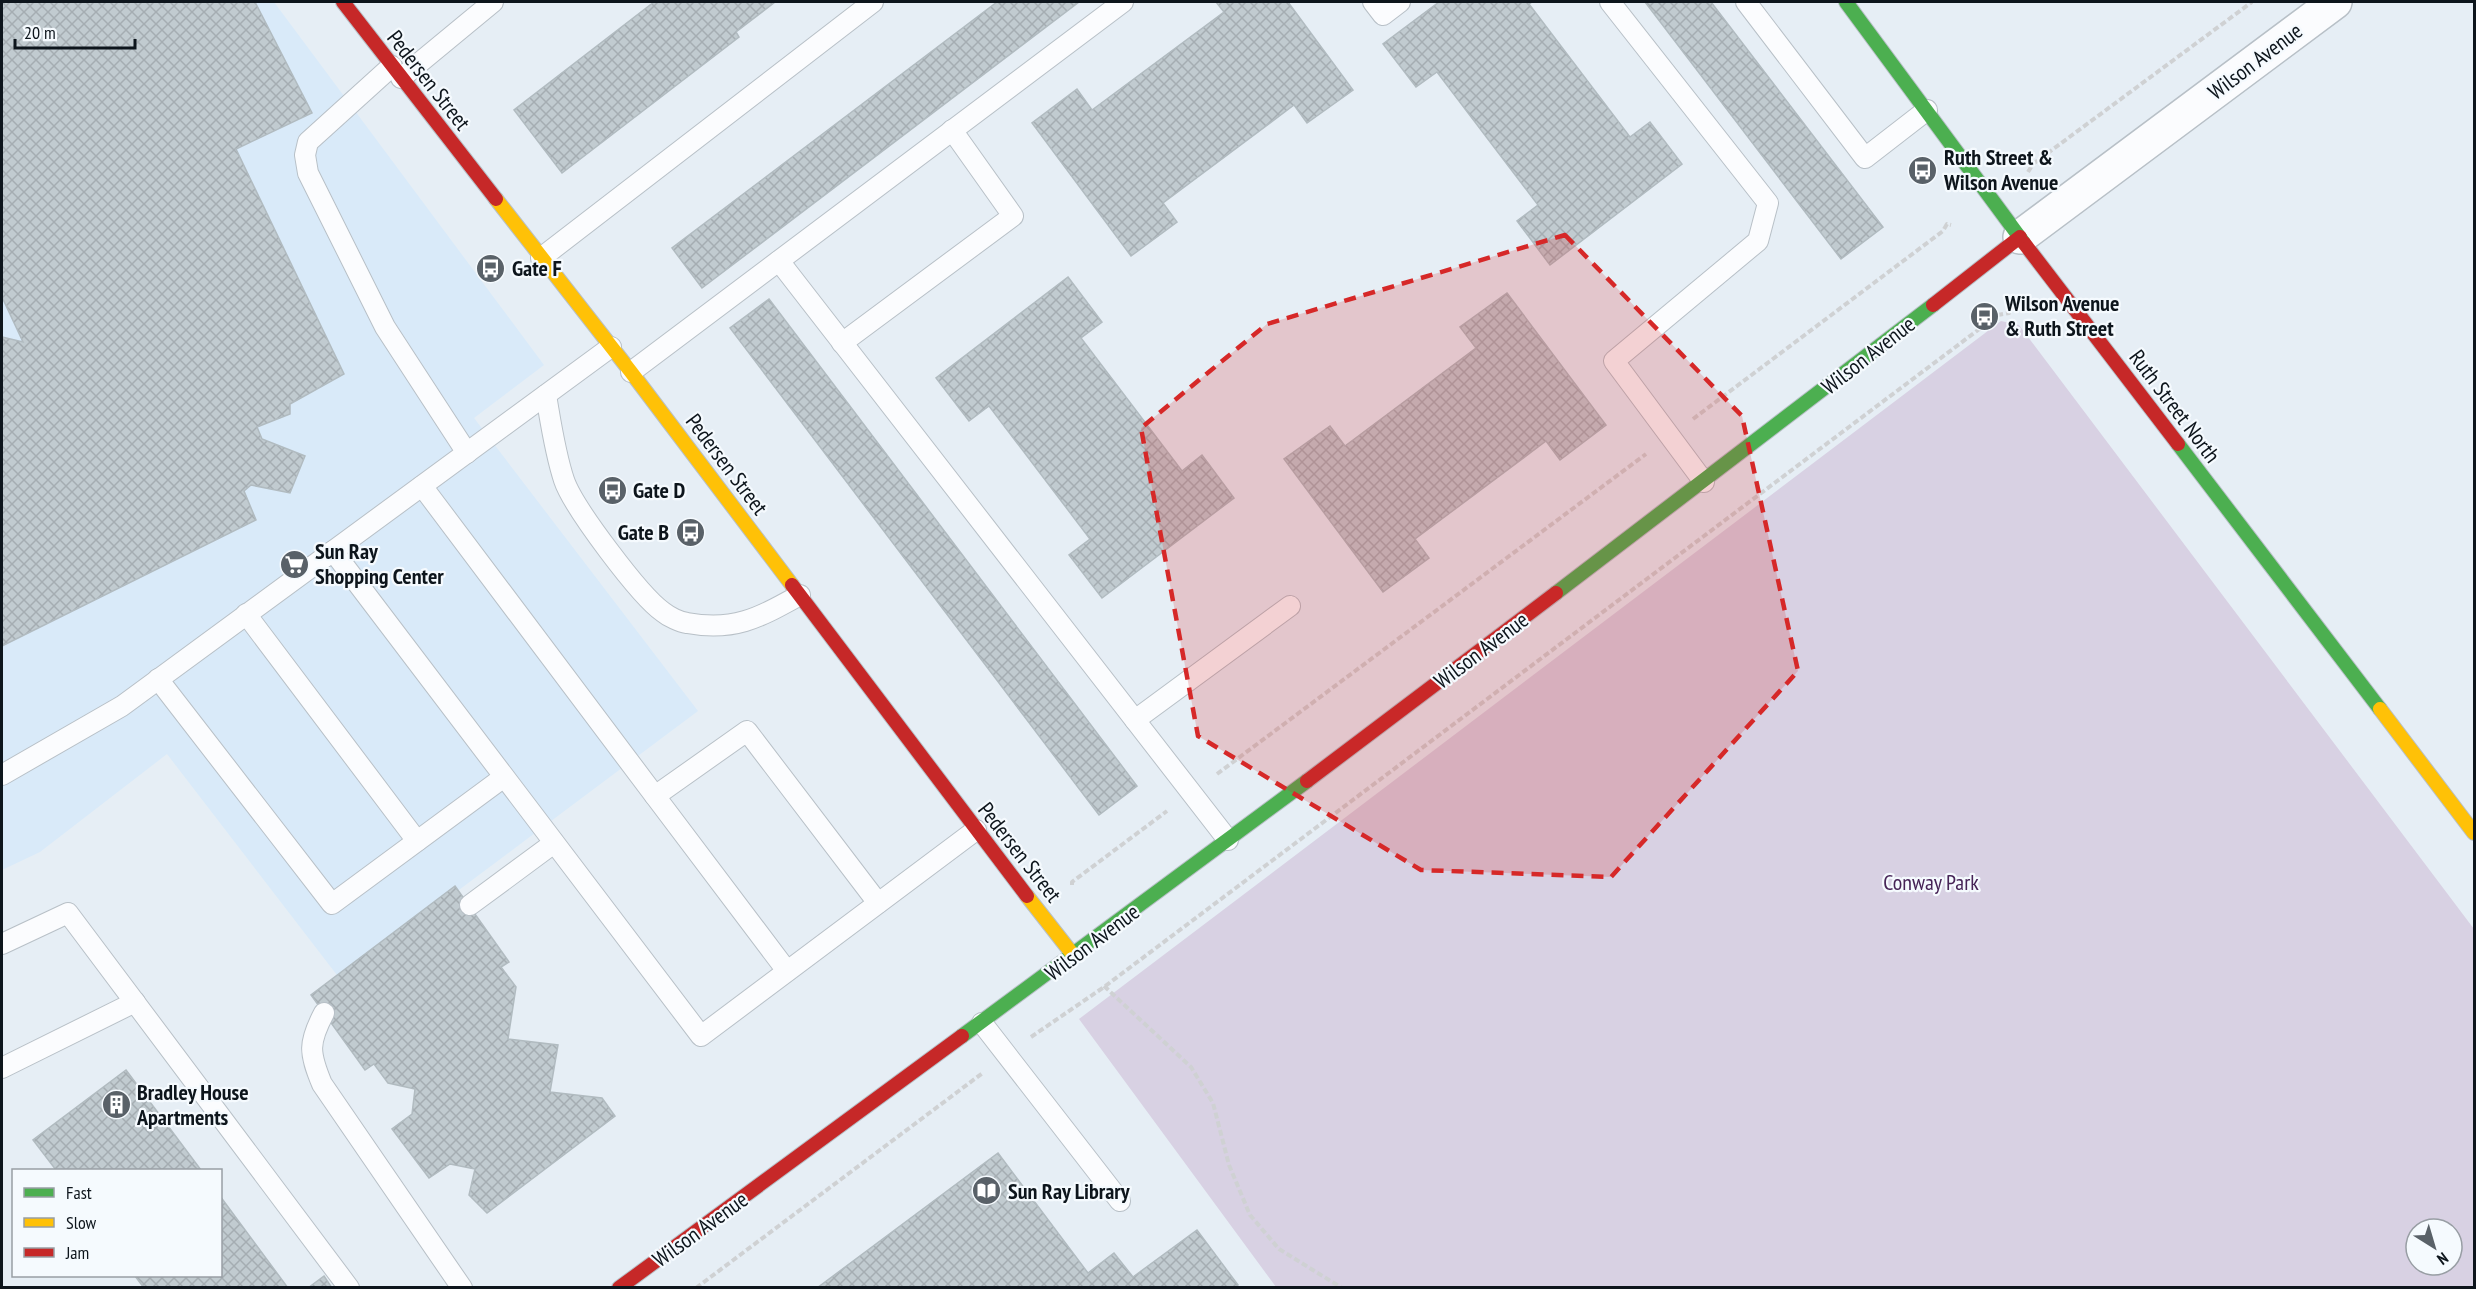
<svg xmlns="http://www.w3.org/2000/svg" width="2476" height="1289" font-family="'PT Sans Narrow',sans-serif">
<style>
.built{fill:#d9eaf9}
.park{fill:#d8d1e3;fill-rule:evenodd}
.building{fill:url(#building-cross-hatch);stroke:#b1bbc0;stroke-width:1.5}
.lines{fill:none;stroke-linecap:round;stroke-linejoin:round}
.lane-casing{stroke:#b8c0c7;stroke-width:22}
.street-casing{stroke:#b8c0c7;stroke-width:36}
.fast-casing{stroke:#b8c0c7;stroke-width:16}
.slow-casing{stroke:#b8c0c7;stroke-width:16}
.jam-casing{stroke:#b8c0c7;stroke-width:16}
.path{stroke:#cfd1d3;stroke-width:4;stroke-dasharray:6 3;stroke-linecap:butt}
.lane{stroke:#fbfcfe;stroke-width:20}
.street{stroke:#fbfcfe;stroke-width:33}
.fast{stroke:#4caf50;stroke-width:14}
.slow{stroke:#ffc107;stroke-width:14}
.jam{stroke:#c62828;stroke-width:14}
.marked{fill:#d62828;fill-opacity:0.2;stroke:#d62828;stroke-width:4.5;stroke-dasharray:12 8;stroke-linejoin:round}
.labels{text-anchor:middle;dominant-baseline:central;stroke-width:4.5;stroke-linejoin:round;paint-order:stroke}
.street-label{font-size:22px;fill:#0d151c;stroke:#f5fafe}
.poi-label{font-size:22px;font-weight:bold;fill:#0d151c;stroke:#f5fafe;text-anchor:start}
.park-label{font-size:22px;fill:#462356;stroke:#f5fafe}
</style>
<defs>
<pattern id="building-cross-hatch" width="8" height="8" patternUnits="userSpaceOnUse" patternTransform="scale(1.5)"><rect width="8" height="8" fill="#c1cbd0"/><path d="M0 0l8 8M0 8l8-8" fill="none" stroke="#a5adb2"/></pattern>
</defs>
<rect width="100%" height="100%" fill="#e6eef5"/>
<polygon class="built" points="2,2 274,2 544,365 474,418 698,711 340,979 167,754 40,852 2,870"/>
<path class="park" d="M2001,321L2019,325L2474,929V1287H1276L1079,1019ZM2416,1229H2452V1265H2416Z"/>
<g class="building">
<polygon points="2,2 255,2 312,113 236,149 344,374 290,404 290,414 257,427 262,439 305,456 290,493 251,485 244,491 256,520 2,646 2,337 23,342 2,297"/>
<polygon points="654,2 775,2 736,32 739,37 562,173 514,110"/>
<polygon points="997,2 1079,2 702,288 672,248"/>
<polygon points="1216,2 1288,2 1353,90 1307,123 1294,105 1163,203 1177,222 1131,256 1032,123 1077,89 1092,110 1224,12"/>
<polygon points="1439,2 1532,2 1529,4 1630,137 1650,122 1682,164 1550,265 1517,221 1538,205 1437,72 1416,87 1383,44"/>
<polygon points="1645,2 1711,2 1883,227 1841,259"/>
<polygon points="1068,277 1102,322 1081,338 1182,471 1202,455 1234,498 1102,598 1069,555 1090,539 989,406 969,421 936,378"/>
<polygon points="1507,293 1606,425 1560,460 1546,441 1415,539 1429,558 1383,592 1284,459 1330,426 1345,446 1476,348 1460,327"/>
<polygon points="769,299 1137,786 1099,815 730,328"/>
<polygon points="455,886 509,962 501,967 516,987 508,1039 558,1045 550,1092 602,1098 615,1116 487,1213 469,1195 475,1169 450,1164 429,1178 392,1129 412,1114 415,1089 388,1083 374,1064 365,1070 311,995"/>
<polygon points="126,1070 201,1170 56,1170 33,1140"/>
<polygon points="998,1153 1088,1273 1114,1253 1133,1277 1197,1230 1238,1285 1235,1288 817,1288"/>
<polygon points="220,1196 288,1288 144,1288 135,1276 220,1276"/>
<polygon points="324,1276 332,1288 308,1288"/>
</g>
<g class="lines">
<defs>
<g id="lane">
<polyline points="1373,2 1383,15 1400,2"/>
<polyline points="1610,2 1768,203 1758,241 1614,361 1704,482"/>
<polyline points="1746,2 1865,158 1927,110"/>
<polyline points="392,66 308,142 305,155 308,173 385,327 467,453"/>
<polyline points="401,78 493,2"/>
<polyline points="541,258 873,2"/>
<polyline points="779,261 1228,840"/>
<polyline points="842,343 1013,216 952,130"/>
<polyline points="631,372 1123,2"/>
<path d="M546,395C551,424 555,453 564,480C573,507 640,596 663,612C669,617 680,622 687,623C735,632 760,617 800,595"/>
<polyline points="422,486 655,796 747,731 878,903"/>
<polyline points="333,551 701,1036 976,830"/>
<polyline points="246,614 417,841"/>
<polyline points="158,679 332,904 504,777"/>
<polyline points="1135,720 1290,606"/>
<polyline points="2,775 122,706 611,347"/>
<polyline points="655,796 787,971"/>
<polyline points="470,905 554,843"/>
<polyline points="2,944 68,913 349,1288"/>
<path d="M324,1013C308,1043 309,1053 322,1084L462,1288"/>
<polyline points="982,1023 1120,1201"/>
<polyline points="2,1068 135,1002"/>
</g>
<polyline id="street" points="2020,237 2335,2"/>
<g id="fast">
<polyline points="1846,2 2024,243"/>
<polyline points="2178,444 2380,709"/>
<polyline points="1556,593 1933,305"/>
<polyline points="962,1036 1307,781"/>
</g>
<g id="slow">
<polyline points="496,199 631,372 792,585"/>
<polyline points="2380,709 2474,833"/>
<polyline points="1027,896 1074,956"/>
</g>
<g id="jam">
<polyline points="343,2 496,199"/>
<polyline points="2024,243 2178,444"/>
<polyline points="1933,305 2020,237"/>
<polyline points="792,585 1027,896"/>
<polyline points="1307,781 1556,593"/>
<polyline points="619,1288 962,1036"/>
</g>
</defs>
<use href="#lane" class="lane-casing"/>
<use href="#street" class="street-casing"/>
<use href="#fast" class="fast-casing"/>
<use href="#slow" class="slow-casing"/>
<use href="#jam" class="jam-casing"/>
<g class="path">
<polyline points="2028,172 2033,164 2252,2"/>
<polyline points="1693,419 1943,231 1947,224 1951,225"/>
<polyline points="1217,774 1646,454"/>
<polyline points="1072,885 1072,882 1167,811"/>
<polyline points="1104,986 1191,1067 1213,1103 1229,1165 1250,1215 1279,1249 1342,1288"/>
<polyline points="1031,1037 1104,987 1998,315 2009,313 2007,303"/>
<polyline points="696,1288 984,1072"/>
</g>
<use href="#lane" class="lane"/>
<use href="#street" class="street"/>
<use href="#fast" class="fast"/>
<use href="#slow" class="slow"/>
<use href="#jam" class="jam"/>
</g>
<path class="marked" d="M1565,235L1742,416L1798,671L1611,877L1421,870L1198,736L1141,428L1267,324Z"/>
<defs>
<symbol id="bus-disc" viewBox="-11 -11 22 22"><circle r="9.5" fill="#596168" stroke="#f5fafe"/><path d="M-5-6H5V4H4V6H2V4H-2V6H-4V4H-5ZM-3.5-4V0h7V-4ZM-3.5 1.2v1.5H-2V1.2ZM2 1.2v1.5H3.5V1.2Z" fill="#fff"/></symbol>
<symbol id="supermarket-disc" viewBox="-11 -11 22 22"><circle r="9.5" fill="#596168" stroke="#f5fafe"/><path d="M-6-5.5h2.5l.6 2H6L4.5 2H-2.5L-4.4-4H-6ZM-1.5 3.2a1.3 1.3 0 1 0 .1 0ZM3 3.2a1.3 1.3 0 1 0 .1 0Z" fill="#fff"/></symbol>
<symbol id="building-disc" viewBox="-11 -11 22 22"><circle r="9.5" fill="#596168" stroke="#f5fafe"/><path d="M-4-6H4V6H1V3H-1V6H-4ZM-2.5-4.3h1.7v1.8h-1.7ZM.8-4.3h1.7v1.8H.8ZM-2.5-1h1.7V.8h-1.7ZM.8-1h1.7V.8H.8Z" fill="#fff"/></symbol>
<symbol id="library-disc" viewBox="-11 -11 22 22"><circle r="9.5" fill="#596168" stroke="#f5fafe"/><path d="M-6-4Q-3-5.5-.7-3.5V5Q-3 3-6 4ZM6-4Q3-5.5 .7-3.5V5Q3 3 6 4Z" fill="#fff"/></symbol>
</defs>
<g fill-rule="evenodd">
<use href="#bus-disc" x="1906" y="154" width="33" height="33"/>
<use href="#bus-disc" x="474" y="252" width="33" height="33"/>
<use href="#bus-disc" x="1968" y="300" width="33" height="33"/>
<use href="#bus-disc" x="596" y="474" width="33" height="33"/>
<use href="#bus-disc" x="674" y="516" width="33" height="33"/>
<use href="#supermarket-disc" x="278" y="548" width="33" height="33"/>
<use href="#building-disc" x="100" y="1088" width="33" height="33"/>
<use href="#library-disc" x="970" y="1174" width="33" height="33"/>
</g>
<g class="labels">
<g class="street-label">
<text transform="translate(2255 61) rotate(-37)">Wilson Avenue</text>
<text transform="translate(429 80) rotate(52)">Pedersen Street</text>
<text transform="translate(1868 355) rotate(-38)">Wilson Avenue</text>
<text transform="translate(2175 406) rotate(53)">Ruth Street North</text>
<text transform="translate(727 464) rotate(53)">Pedersen Street</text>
<text transform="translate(1481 650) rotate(-37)">Wilson Avenue</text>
<text transform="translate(1020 852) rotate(52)">Pedersen Street</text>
<text transform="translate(1092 942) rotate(-37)">Wilson Avenue</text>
<text transform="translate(700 1229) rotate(-36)">Wilson Avenue</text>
</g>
<g class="poi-label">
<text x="1944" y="157">Ruth Street &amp;<tspan x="1944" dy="25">Wilson Avenue</tspan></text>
<text x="512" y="268">Gate F</text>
<text x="2005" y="303">Wilson Avenue<tspan x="2005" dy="25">&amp; Ruth Street</tspan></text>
<text x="633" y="490">Gate D</text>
<text x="669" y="532" text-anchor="end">Gate B</text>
<text x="315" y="551">Sun Ray<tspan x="315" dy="25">Shopping Center</tspan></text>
<text x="137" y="1092">Bradley House<tspan x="137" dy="25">Apartments</tspan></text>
<text x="1008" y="1191">Sun Ray Library</text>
</g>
<g class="park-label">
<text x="1931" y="882">Conway Park</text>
</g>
</g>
<rect width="2476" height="1289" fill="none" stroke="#0d151c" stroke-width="6"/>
<rect x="12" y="1169" width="210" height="108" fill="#f5fafe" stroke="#989ea4" stroke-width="1.5"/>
<rect x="24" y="1188" width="30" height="9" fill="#4caf50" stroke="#989ea4" stroke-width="1.5"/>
<text x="66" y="1199" font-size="18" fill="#0d151c">Fast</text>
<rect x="24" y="1218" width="30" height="9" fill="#ffc107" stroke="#989ea4" stroke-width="1.5"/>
<text x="66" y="1229" font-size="18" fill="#0d151c">Slow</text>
<rect x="24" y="1248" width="30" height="9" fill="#c62828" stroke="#989ea4" stroke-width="1.5"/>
<text x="66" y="1259" font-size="18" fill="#0d151c">Jam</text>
<g transform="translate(2434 1247) rotate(143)"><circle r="28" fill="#f5fafe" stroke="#989ea4" stroke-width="1.5"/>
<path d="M0-4.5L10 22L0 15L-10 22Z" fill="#596168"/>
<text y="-9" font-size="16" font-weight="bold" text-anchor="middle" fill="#0d151c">N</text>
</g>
<path d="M15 39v9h120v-9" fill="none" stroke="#0d151c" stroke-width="3"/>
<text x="24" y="39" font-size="18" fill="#0d151c" stroke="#f5fafe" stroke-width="4.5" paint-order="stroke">20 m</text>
</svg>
